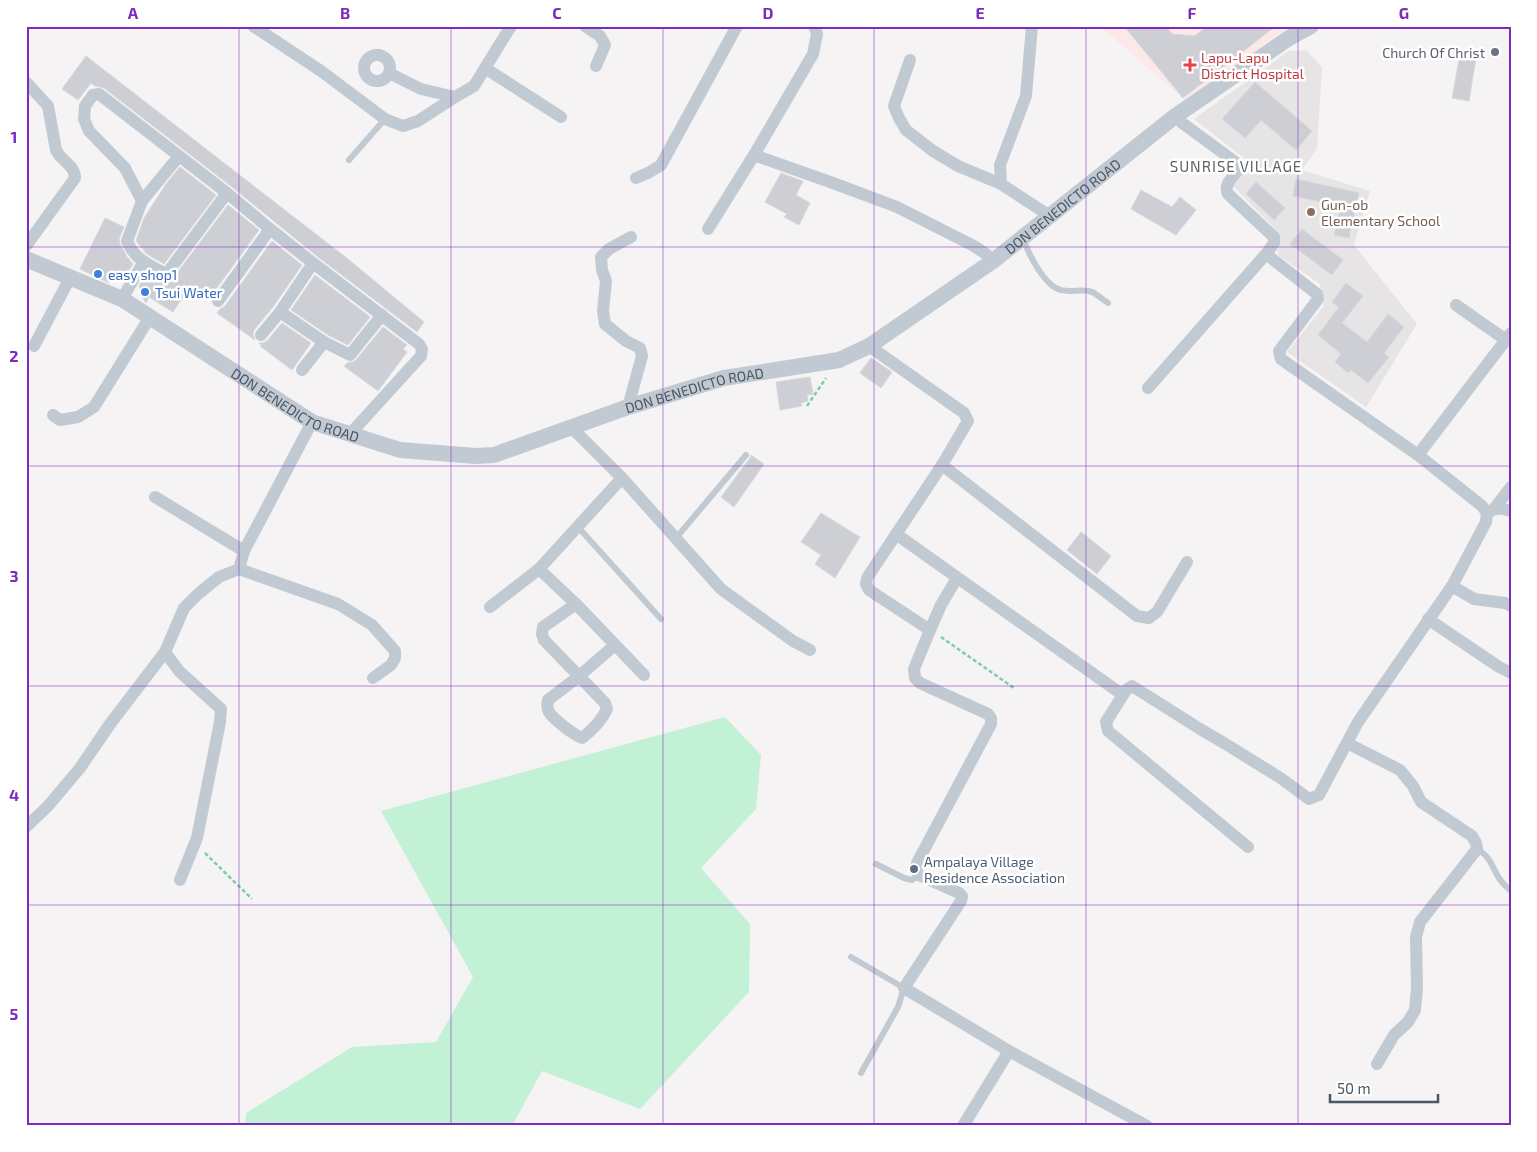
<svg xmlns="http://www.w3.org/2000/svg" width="1537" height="1152" font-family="'Exo 2',sans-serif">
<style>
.education{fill:#e6e4e5}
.medical{fill:#fce8e6}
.green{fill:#c3f1d5}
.building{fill:#cdcfd5;stroke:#d7d9de}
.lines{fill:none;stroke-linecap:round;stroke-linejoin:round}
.path{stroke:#7ad0a6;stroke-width:2.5;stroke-dasharray:4 2.5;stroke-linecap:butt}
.service{stroke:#c1cad2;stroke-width:6}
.minor{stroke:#c1cad2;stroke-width:12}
.tertiary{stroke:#c1cad2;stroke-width:16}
.grid{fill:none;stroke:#7b2cbf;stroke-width:1;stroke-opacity:0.55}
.worship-dot{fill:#6b7280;stroke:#fff;stroke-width:2}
.health-dot{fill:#e0444e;stroke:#fff;stroke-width:2}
.education-dot{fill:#8d6e63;stroke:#fff;stroke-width:2}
.shop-dot{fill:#3f7fe0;stroke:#fff;stroke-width:2}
.service-dot{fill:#5c6f8a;stroke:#fff;stroke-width:2}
.labels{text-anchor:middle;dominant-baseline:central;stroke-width:5;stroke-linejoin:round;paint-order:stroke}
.worship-label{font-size:14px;fill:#5b616d;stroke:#fff;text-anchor:end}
.health-label{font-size:14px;fill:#be3a42;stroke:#fff;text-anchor:start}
.education-label{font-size:14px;fill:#785e54;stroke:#fff;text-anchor:start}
.street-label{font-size:14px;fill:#4a5661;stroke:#fff}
.shop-label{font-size:14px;fill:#366cbe;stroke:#fff;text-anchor:start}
.service-label{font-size:14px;fill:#4e5e75;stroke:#fff;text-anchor:start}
.neighbourhood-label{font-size:15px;letter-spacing:1px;fill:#5f6368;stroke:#fff}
.neatline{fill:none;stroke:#7b2cbf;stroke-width:2}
.grid-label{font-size:16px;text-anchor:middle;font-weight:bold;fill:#7b2cbf}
</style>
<rect width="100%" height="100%" fill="#f5f3f3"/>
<polygon class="education" points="1306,50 1322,67 1317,149 1302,170 1370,191 1354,245 1417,324 1366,407 1287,352 1324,306 1320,284 1278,255 1279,233 1233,186 1249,162 1194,119 1289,51"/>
<polygon class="medical" points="1100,26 1282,26 1285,29 1186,101"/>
<polygon class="green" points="725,717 761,755 756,809 701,868 750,924 749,992 640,1109 542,1071 512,1126 245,1126 246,1113 352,1047 436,1042 473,977 381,811"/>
<g class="building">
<polygon points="1124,26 1166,26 1172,34 1194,36 1208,26 1276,26 1183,98"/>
<polygon points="1461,49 1477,52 1469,101 1452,98"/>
<polygon points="86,56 348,259 424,322 417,332 318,257 232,187 104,88 95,86 91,83 78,100 62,89"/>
<polygon points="1255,82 1312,131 1296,150 1261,120 1245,138 1222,119"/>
<polygon points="180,167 216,195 164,264 147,254 136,241 144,218 166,184"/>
<polygon points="781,173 803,181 796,195 810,203 799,225 784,217 787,214 765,202"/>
<polygon points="1296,179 1359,193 1349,238 1334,235 1341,206 1293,196"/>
<polygon points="1256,182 1285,208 1274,220 1246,194"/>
<polygon points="1141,190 1172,207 1180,197 1196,210 1176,235 1131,209"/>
<polygon points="228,205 259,230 211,296 210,300 190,286 173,312 149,297 146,303 145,302 139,286 147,273 161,280 166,281 174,277"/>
<polygon points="105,218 124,227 119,239 120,244 127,257 133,264 123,280 110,281 109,283 80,269"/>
<polygon points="1302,229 1343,260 1332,275 1290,244"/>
<polygon points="272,241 302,265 273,307 254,330 253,334 255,340 217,313 220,309 225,306"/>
<polygon points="315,275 370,317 348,345 328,335 291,310"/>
<polygon points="1346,283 1363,296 1342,323 1367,342 1388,314 1404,327 1384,353 1389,357 1368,383 1351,370 1348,373 1335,362 1341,354 1318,335 1339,307 1332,302"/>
<polygon points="282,323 311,343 292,370 260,346 262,345 259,343 263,343 267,341"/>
<polygon points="383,327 407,345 403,349 407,352 378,391 344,366 347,363 353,362 356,360"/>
<polygon points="871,358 892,372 881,388 860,373"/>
<polygon points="810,377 813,394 807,395 808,401 801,403 802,406 780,410 776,382"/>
<polygon points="751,455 764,464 734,507 721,497 750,458"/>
<polygon points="821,513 860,537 835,578 815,564 821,555 801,542"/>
<polygon points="1081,532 1111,556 1097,574 1067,550"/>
</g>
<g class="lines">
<g class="path">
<polyline points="807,406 826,378"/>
<polyline points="941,637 1014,688"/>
<polyline points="205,853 252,899"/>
</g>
<g class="service">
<polyline points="349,160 385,119"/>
<path d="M1023,239C1029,254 1044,286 1061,290C1071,293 1083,288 1092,292C1098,295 1103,300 1108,303"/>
<polyline points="578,527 661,619"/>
<polyline points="676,538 746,455"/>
<path d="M1477,849C1494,859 1491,869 1502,882C1504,885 1508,888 1511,891"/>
<polyline points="876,864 904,878 912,880 919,875"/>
<polyline points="851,957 904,988 898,1007 861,1073"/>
</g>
<g class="minor">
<polyline points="253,26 321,71 385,119 403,126 418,121 455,97 474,86 511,26"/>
<polyline points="585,26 600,36 605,45 596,66"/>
<circle cx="377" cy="68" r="13"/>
<polyline points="910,60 894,106 899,118 906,130 933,151 958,166 1001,184 1050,216"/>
<polyline points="485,68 561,117"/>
<polyline points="389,73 421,89 455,97"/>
<path d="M26,82L48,106L56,150C61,161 75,165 75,178L26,246"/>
<path d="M1174,117L1238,164L1239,167L1238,170C1233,177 1223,185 1228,194L1274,237V243L1266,254L1317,294L1318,299L1279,351L1281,359L1418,455L1482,506L1487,513L1486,522L1452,586L1358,722L1319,795L1309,799L1282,779L1224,743L1200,729L1132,686L1126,690L1106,722L1108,731L1248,847"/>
<polyline points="754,155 833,183 897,207 974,246 986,254 993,261"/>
<path d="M179,156L142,201L127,241C134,258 148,265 164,273L168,272L227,193"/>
<polyline points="636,178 648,173 661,165 737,26"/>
<polyline points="1001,184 1000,165 1026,96 1032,26"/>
<polyline points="142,201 125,168 89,131 84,119 85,106 93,95 99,94 227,193 270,229 313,263 419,344 422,349 421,356 350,434"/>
<polyline points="708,229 754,155 813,54 817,34 814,26"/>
<polyline points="122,299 143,263"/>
<polyline points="218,301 270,229"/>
<polyline points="1456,305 1506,340"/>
<polyline points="280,312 324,342 350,355 382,315"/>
<polyline points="261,335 280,312 313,263"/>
<polyline points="34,346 70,278"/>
<polyline points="869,346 964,413 968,421 942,465 867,578 866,584 869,590 930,630 914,669 915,678 920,683 988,714 991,718 991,724 917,863 916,869 919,875 959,893 962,896 961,901 904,988 1009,1051 1147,1126"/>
<polyline points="302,370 324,342"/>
<polyline points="1148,388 1266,254"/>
<polyline points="628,407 642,356 640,348 626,341 605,324 603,311 606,281 602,270 601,257 609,249 631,237"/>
<polyline points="53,415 60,420 78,417 94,407 150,317"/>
<polyline points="572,428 622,478 721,589 793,641 810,650"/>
<polyline points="1418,455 1511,333"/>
<polyline points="942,465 1137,616 1149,618 1157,612 1187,562"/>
<polyline points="155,497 244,551"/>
<polyline points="1494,509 1511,487"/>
<path d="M1489,512C1497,507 1502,509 1511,511"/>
<polyline points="896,534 1123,695"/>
<polyline points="239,569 244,551 312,422"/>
<polyline points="539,569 576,604 644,675"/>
<polyline points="1452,586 1474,599 1505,603 1511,606"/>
<path d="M576,604L543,627L542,634L544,640L605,703L607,709C602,720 591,731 582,738C574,735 553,719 549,712C547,708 547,704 548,700L578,677L615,645"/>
<polyline points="490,607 539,569 622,478"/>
<polyline points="1428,619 1499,667 1511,673"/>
<polyline points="930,630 941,605 957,578"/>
<polyline points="1347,743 1400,770 1413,786 1421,802 1472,836 1476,843 1477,849 1420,922 1416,937 1417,988 1415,1010 1408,1022 1394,1035 1377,1064"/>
<polyline points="26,827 48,806 80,768 110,724 165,652"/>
<polyline points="180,880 197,838 220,722 221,709 179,671 165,652 184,608 198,594 219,577 239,569 338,604 372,625 395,651 395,658 391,665 373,678"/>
<polyline points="963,1126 1009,1051"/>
</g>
<path class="tertiary" id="s1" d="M26,259L122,299L312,422L400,450L476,456L494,455L628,407L724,378L839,360L869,346L993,261L1174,117L1289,38L1311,26"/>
</g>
<path class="grid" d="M239,26V1126M451,26V1126M663,26V1126M874,26V1126M1086,26V1126M1298,26V1126M26,247H1511M26,466H1511M26,686H1511M26,905H1511"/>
<circle class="worship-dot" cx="1495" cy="52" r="5"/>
<path class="health-dot" d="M1187.5 57.5h5v5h5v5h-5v5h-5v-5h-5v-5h5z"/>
<circle class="education-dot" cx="1311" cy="212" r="5"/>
<g class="shop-dot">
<circle cx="98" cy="274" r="5"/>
<circle cx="145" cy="292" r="5"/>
</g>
<circle class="service-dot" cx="914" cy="869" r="5"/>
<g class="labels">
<g class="worship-label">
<text x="1485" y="52">Church Of Christ</text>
</g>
<g class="health-label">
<text x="1201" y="57">Lapu-Lapu<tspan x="1201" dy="16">District Hospital</tspan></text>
</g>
<g class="education-label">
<text x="1321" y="204">Gun-ob<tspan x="1321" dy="16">Elementary School</tspan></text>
</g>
<g class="street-label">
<text stroke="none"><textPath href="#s1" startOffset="1148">DON BENEDICTO ROAD</textPath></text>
<text stroke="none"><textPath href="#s1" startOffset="728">DON BENEDICTO ROAD</textPath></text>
<text stroke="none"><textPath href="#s1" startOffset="308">DON BENEDICTO ROAD</textPath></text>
</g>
<g class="shop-label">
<text x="108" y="274">easy shop1</text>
<text x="155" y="292">Tsui Water</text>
</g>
<g class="service-label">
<text x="924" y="861">Ampalaya Village<tspan x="924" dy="16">Residence Association</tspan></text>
</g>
<g class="neighbourhood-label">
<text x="1236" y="166">SUNRISE VILLAGE</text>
</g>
</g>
<rect width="1537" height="1152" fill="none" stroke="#ffffff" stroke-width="55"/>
<path d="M1330 1094v8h108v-8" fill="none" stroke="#4a5661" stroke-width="2.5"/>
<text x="1337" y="1094" font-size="15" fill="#4a5661" stroke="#ffffff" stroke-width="4" paint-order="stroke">50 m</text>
<rect x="28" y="28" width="1482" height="1096" class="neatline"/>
<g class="grid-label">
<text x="133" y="19">A</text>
<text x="345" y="19">B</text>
<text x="557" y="19">C</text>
<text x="768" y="19">D</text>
<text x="980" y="19">E</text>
<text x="1192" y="19">F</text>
<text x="1404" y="19">G</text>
<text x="14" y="143">1</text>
<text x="14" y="362">2</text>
<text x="14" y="582">3</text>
<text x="14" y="801">4</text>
<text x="14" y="1020">5</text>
</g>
</svg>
